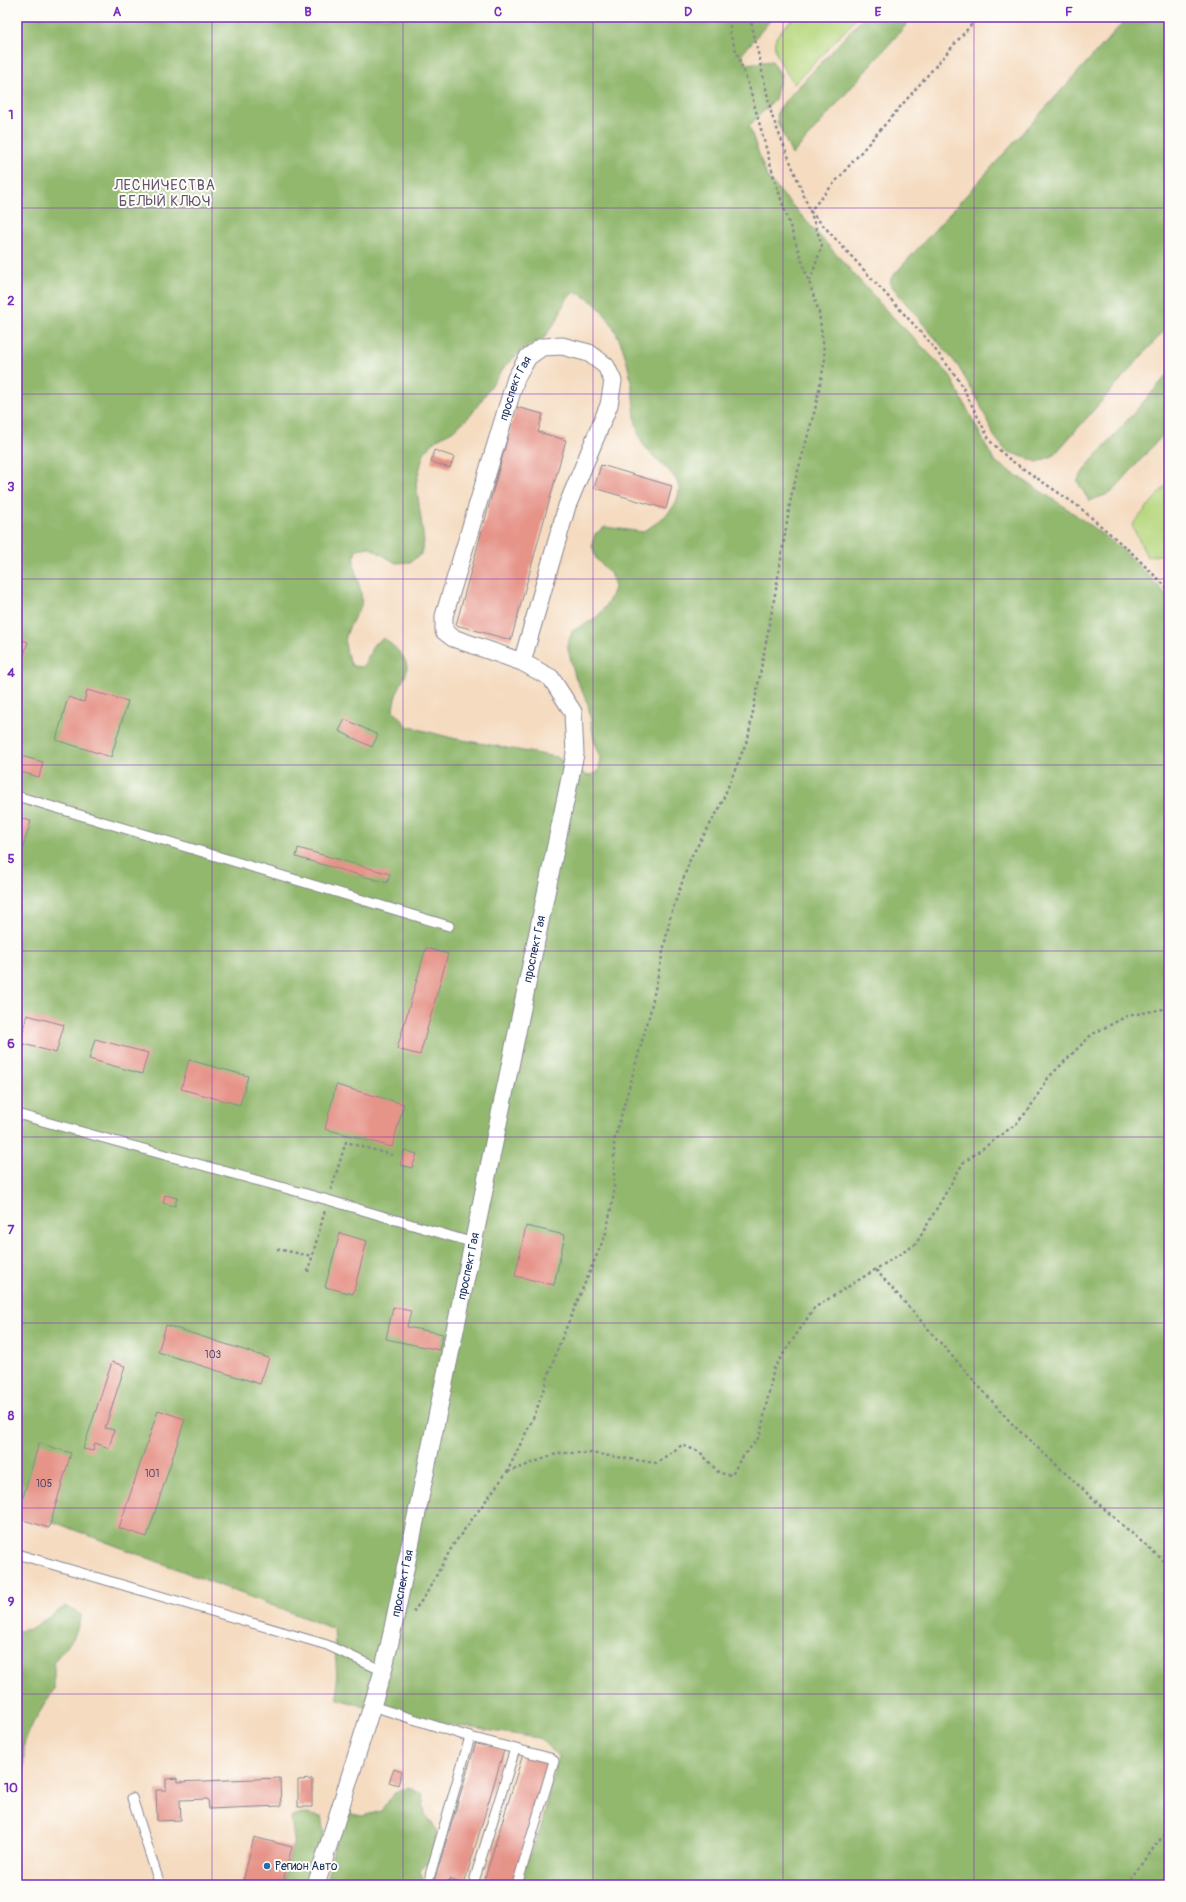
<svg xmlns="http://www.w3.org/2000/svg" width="1186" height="1902" font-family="Pangolin,sans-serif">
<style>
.green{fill:#b8d880;stroke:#6a846f}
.forest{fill:#92b86e;stroke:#567466;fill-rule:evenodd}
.building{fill:#e69388}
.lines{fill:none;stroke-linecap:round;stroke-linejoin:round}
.service-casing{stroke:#888690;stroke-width:11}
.minor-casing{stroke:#888690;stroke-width:19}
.path{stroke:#888690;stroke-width:2.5;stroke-dasharray:3 3;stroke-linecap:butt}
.service{stroke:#fff;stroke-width:9}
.minor{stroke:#fff;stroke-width:17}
.grid{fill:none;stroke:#7b2cbf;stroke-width:1;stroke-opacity:0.55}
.poi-dot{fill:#1f6fb2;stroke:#fdfcf7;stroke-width:1.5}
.labels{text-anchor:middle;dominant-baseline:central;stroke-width:4;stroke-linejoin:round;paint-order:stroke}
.number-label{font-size:10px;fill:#4e4868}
.street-label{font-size:12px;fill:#1b2f5e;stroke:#fdfcf7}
.poi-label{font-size:12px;fill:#1b2f5e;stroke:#fdfcf7;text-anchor:start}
.quarter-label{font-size:14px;letter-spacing:1px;fill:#62526d;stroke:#fdfcf7}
.neatline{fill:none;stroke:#7b2cbf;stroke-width:1.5}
.grid-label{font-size:13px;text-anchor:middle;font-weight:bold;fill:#7b2cbf}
</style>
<rect width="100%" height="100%" fill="#fdfcf7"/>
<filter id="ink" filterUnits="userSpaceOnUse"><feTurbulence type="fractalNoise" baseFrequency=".025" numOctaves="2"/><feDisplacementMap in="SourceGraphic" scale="8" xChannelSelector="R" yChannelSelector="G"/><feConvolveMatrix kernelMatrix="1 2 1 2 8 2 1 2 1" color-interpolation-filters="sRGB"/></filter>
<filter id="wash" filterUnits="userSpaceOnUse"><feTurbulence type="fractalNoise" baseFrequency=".012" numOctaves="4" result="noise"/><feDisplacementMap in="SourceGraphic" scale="16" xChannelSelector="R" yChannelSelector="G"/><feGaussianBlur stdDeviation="0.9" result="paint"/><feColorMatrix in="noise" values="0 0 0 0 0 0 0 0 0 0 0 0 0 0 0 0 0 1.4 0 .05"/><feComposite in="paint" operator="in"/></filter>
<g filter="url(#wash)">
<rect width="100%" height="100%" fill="#f5dcc1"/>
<g class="green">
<path d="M794,17H858L794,84C787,72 768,50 777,36C782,29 789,23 794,17Z"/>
<polygon points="1169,482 1169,550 1165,554 1147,557 1132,525"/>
</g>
<g class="forest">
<path d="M17,17H674L680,21L686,17H773L742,54L746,64L772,61L781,75L775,99L749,126L767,177L887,311L949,374L994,461L1065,507L1122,549L1169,597V1885H514L517,1883L541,1828L558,1756L539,1738L405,1718L338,1699L334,1629L17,1508ZM574,292C612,304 627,352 632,388C635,407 633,426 643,444C651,458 680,474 679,490C678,510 658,522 643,532L605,527L595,534L592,545L596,559L610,573L615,585C606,612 598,619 573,630L567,645L575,676L588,704L594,740L601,760L598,772L588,776L556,757L452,738L407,726L393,710C397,672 427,673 384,638L374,644L363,667L352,666C343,646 343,638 353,620C355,615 359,610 361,606C365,586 347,567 357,549L369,547L396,563L410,562L421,554L424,541L416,483L424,453L437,439L454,430L471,415L505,366L524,348L543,339L557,320L565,301Z"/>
<polygon points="864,17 913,17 792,155 778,123 777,113 785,101"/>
<polygon points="1128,17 1169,17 1169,325 1054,455 1038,462 1006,451 994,436 979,402 958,366 890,284 891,278"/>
<polygon points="1169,373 1169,428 1111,493 1089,501 1077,481 1087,466"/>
<polygon points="66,1606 82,1616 73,1639 54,1661 54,1689 33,1723 24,1744 23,1798 17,1806 17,1631 31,1629"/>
<polygon points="409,1787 422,1795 425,1814 437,1830 431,1859 420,1871 424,1881 434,1885 325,1885 339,1827 348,1813 362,1816 382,1811 393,1794"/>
<polygon points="301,1813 321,1817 324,1833 309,1885 283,1885 294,1840 291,1818"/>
</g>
<g id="blocks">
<g class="building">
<polygon points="516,407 543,414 538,432 566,440 511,640 456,625"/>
<polygon points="434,450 454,457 450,468 431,462"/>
<polygon points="601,465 672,486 666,509 594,488"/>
<polygon points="17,638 28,642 20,667 17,666"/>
<polygon points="87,690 128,701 111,757 56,740 68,697 84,702"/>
<polygon points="345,719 378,735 372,747 339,731"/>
<polygon points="17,755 43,762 39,777 17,771"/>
<polygon points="17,817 31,821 17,866"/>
<polygon points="298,848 390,874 387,883 296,857"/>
<polygon points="426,948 448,954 420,1055 397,1049"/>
<polygon points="27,1015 64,1025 56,1053 20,1043"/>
<polygon points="95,1039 148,1053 142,1074 89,1059"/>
<polygon points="189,1060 248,1076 240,1105 181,1089"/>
<polygon points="17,1076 23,1078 19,1092 17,1091"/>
<polygon points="336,1085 404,1104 392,1147 325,1129"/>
<polygon points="404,1150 417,1154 412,1168 400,1165"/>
<polygon points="165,1195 177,1198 175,1206 163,1203"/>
<polygon points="526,1226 565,1235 554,1285 515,1276"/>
<polygon points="340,1233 367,1241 353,1294 325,1287"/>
<polygon points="393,1307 411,1311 407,1327 443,1334 439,1350 386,1339"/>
<polygon points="166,1325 269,1358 260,1384 158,1352"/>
<polygon points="112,1362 125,1366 105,1428 114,1430 109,1448 95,1443 93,1451 83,1449"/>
<polygon points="158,1410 185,1419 147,1537 119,1528"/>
<polygon points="39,1443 71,1453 49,1528 17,1518"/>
<polygon points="476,1742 504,1750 464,1884 449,1879 447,1885 433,1885"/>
<polygon points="523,1754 550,1763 513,1885 497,1885 484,1881"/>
<polygon points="394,1769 402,1772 398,1785 389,1782"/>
<polygon points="177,1778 177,1782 280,1778 281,1806 209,1809 208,1799 180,1800 181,1820 157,1821 156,1790 166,1790 166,1779"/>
<polygon points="312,1779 312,1807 298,1807 298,1780"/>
<polygon points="254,1837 292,1847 282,1885 242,1885"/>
<polygon points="450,1881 462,1885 449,1885"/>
</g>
</g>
</g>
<g filter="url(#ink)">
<use href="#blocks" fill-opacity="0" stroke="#888690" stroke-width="1"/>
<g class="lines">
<defs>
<g id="service">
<polyline points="17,796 449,926"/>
<polyline points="17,1114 328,1200 474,1243"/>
<polyline points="17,1554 327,1645 383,1671"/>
<polyline points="372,1706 470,1737 430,1875"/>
<polyline points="470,1737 550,1758 554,1761 517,1885"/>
<polyline points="132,1798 160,1885"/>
<polyline points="475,1878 515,1749"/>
</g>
<g id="minor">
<path id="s1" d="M316,1885L383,1671L390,1642L575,754L573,712L551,678L522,662L453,638L444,631V616L516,378L528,357L542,347L562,346L589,353L606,366L613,381L609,405L567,506L522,662"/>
</g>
</defs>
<use href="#service" class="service-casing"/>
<use href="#minor" class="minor-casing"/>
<g class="path">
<polyline points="750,17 772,116 810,211 926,338 959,380 990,441 1009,459 1078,506 1132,553 1169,590"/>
<polyline points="810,281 822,245 810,211 978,17"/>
<polyline points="331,1190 346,1142 392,1155"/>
<polyline points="277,1249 312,1256"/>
<polyline points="876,1270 1014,1426 1112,1516 1164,1561 1169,1563"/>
<polyline points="308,1272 325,1210"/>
<polyline points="508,1472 559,1453 590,1453 656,1463 682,1445 700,1452 719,1473 732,1475 740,1460 760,1436 774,1368 814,1308 916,1244 963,1163 1016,1124 1029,1109 1048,1078 1091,1035 1127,1016 1163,1009 1169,1005"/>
<polyline points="413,1612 425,1596 453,1545 507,1472 535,1414 559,1345 606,1233 614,1194 614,1141 650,1013 671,914 691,857 719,809 748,738 776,589 792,492 815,410 825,359 819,312 775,181 750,89 730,34 730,17"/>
<polyline points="1128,1885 1157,1843 1169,1830"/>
</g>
<use href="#service" class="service"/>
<use href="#minor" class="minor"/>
</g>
</g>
<path class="grid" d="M212,17V1885M403,17V1885M593,17V1885M783,17V1885M974,17V1885M17,208H1169M17,394H1169M17,579H1169M17,765H1169M17,951H1169M17,1137H1169M17,1323H1169M17,1508H1169M17,1694H1169"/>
<circle class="poi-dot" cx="267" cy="1866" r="4"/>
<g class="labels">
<g class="number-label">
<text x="213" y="1355">103</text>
<text x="152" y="1474">101</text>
<text x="44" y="1484">105</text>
</g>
<g class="street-label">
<text stroke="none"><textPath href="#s1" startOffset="1615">проспект Гая</textPath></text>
<text stroke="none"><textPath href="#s1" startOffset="962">проспект Гая</textPath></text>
<text stroke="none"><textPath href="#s1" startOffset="638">проспект Гая</textPath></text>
<text stroke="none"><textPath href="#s1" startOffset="314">проспект Гая</textPath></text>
</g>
<g class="poi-label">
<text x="275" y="1866">Регион Авто</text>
</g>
<g class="quarter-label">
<text x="165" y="185">ЛЕСНИЧЕСТВА<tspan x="165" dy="16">БЕЛЫЙ КЛЮЧ</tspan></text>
</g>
</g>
<rect width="1186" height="1902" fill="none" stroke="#fdfcf7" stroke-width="44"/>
<rect x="22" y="22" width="1142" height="1858" class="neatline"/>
<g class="grid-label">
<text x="117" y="16">A</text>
<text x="308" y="16">B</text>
<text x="498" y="16">C</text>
<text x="688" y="16">D</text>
<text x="878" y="16">E</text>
<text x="1069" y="16">F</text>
<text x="11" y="119">1</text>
<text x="11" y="305">2</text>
<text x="11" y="491">3</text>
<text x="11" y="677">4</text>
<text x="11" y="863">5</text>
<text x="11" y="1048">6</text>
<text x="11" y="1234">7</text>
<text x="11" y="1420">8</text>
<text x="11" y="1606">9</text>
<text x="11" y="1792">10</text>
</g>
</svg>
